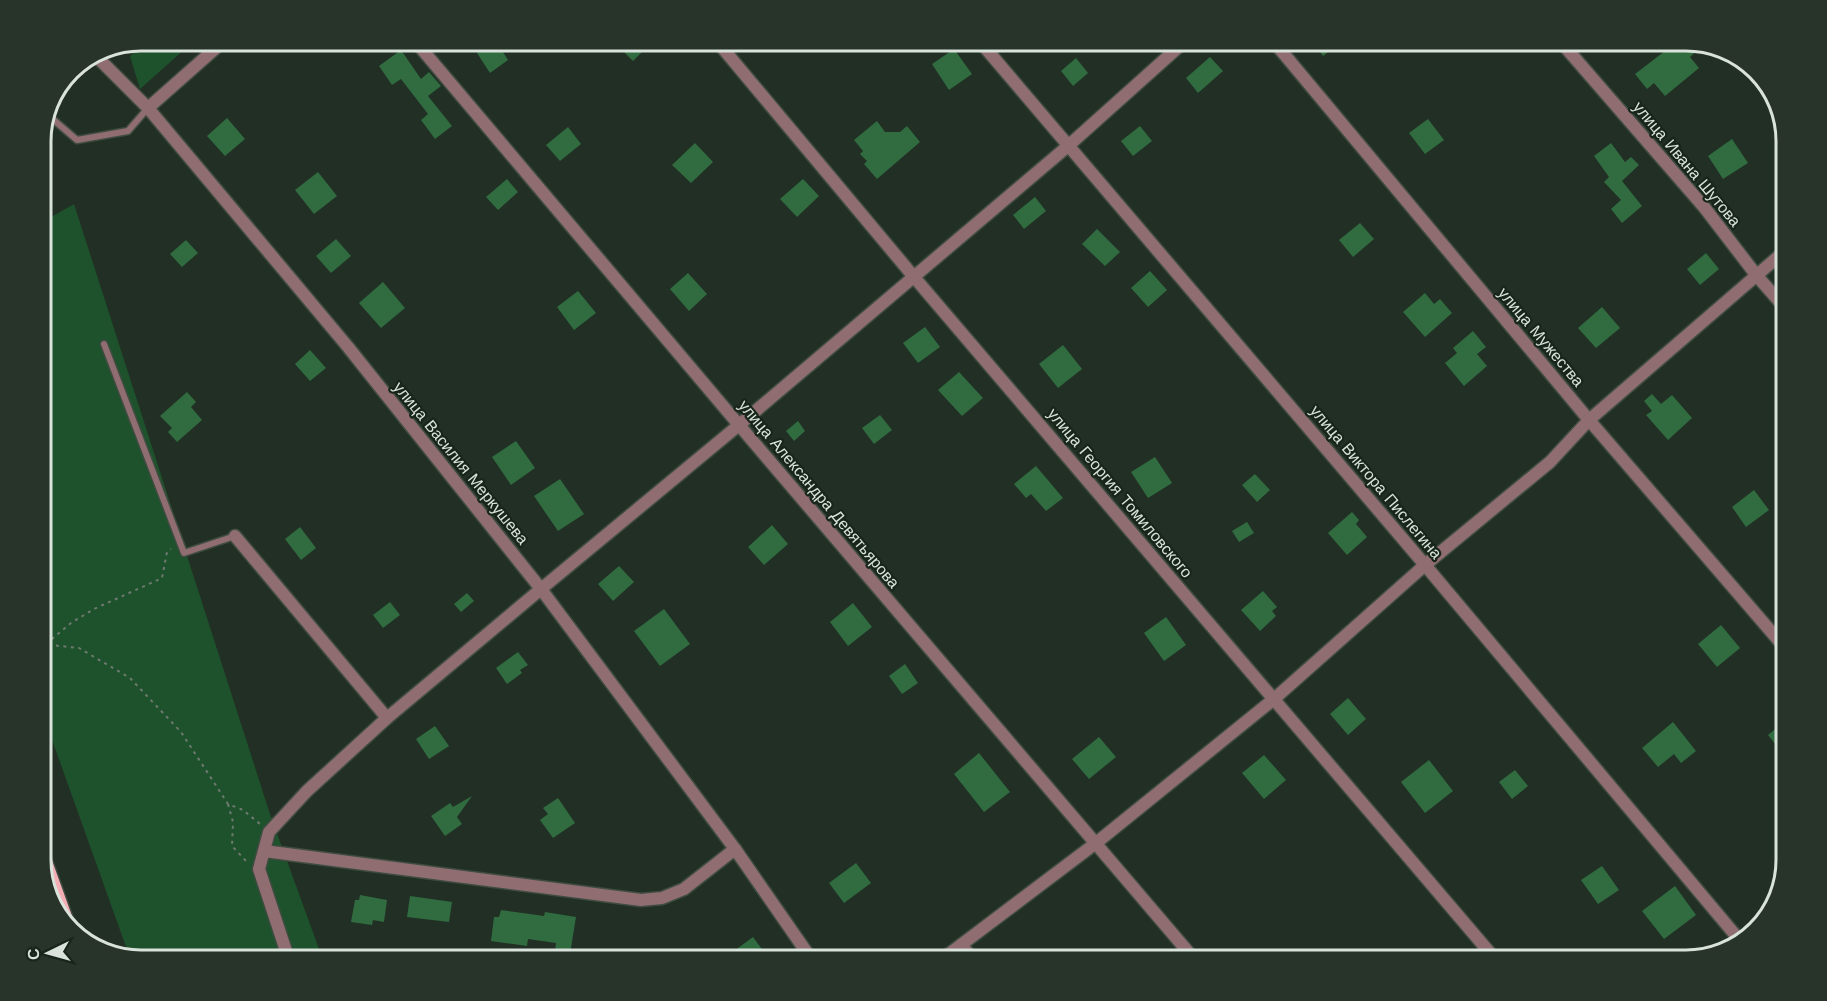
<svg xmlns="http://www.w3.org/2000/svg" width="1827" height="1001" font-family="'Work Sans',sans-serif">
<style>
.green{fill:#1e522c}
.building{fill:#306c40}
.lines{fill:none;stroke-linecap:round;stroke-linejoin:round}
.service-casing{stroke:#3f4c41;stroke-width:9}
.minor-casing{stroke:#3f4c41;stroke-width:15}
.primary-casing{stroke:#3f4c41;stroke-width:18}
.path{stroke:#6e7a70;stroke-width:2;stroke-dasharray:3 4.5;stroke-linecap:butt}
.service{stroke:#8f6d70;stroke-width:6}
.minor{stroke:#8f6d70;stroke-width:12}
.primary{stroke:#f4afb6;stroke-width:15}
.labels{text-anchor:middle;dominant-baseline:central;stroke-width:4.5;stroke-linejoin:round;paint-order:stroke}
.street-label{font-size:16px;fill:#dae3db;stroke:#18251a}
.rim{fill:none;stroke:#dae3db;stroke-width:3}
</style>
<rect width="100%" height="100%" fill="#212f24"/>
<g class="green">
<polygon points="139,48 186,48 140,89 130,56"/>
<polygon points="74,204 270,814 323,960 141,960 130,958 41,709 41,223"/>
</g>
<g class="building">
<polygon points="1686,40 1693,42 1699,49 1690,57 1699,68 1665,96 1654,83 1647,89 1635,74 1678,41"/>
<polygon points="1312,42 1341,42 1323,56"/>
<polygon points="649,45 633,61 618,46 626,46"/>
<polygon points="486,46 499,46 508,60 490,73 477,53"/>
<polygon points="954,49 972,74 949,90 932,64"/>
<polygon points="401,50 421,79 429,72 441,86 428,96 452,126 435,139 421,120 428,114 401,79 392,85 379,66"/>
<polygon points="1210,57 1223,71 1198,93 1186,78"/>
<polygon points="1076,58 1088,73 1073,86 1061,71"/>
<polygon points="227,118 245,139 225,156 207,136"/>
<polygon points="1428,119 1444,140 1425,154 1409,133"/>
<polygon points="877,121 885,132 900,132 907,126 920,142 877,179 864,164 867,161 860,154 863,151 854,140"/>
<polygon points="1140,126 1152,141 1133,156 1121,141"/>
<polygon points="568,127 581,144 560,161 546,145"/>
<polygon points="1732,139 1748,163 1723,179 1708,156"/>
<polygon points="695,143 713,162 691,183 672,165"/>
<polygon points="1611,143 1625,162 1631,157 1639,165 1622,181 1642,206 1622,223 1611,209 1621,200 1604,182 1609,177 1594,156"/>
<polygon points="318,172 337,196 314,214 295,190"/>
<polygon points="507,179 518,192 498,210 486,197"/>
<polygon points="803,179 819,196 797,217 780,199"/>
<polygon points="1035,197 1046,211 1024,229 1013,215"/>
<polygon points="1360,223 1374,239 1353,257 1339,240"/>
<polygon points="1097,229 1120,252 1105,266 1082,244"/>
<polygon points="336,239 351,256 331,273 316,256"/>
<polygon points="186,240 198,253 182,267 170,254"/>
<polygon points="1706,253 1719,269 1700,285 1687,269"/>
<polygon points="1150,271 1167,290 1148,307 1131,288"/>
<polygon points="688,273 707,294 689,311 670,289"/>
<polygon points="383,282 405,308 381,328 359,303"/>
<polygon points="578,291 596,313 574,330 557,307"/>
<polygon points="1425,293 1434,304 1440,299 1452,313 1425,337 1403,312"/>
<polygon points="1602,307 1620,328 1596,348 1578,328"/>
<polygon points="925,327 940,347 918,363 903,343"/>
<polygon points="1473,331 1486,347 1477,354 1487,366 1464,386 1445,363 1457,353 1453,348"/>
<polygon points="1063,345 1082,369 1058,388 1039,364"/>
<polygon points="310,350 326,368 310,381 295,364"/>
<polygon points="959,372 983,398 962,416 938,390"/>
<polygon points="187,392 196,402 191,407 202,420 177,442 168,432 172,428 160,416"/>
<polygon points="1652,394 1661,404 1672,395 1692,418 1668,440 1646,415 1652,411 1644,401"/>
<polygon points="880,415 892,430 874,444 862,428"/>
<polygon points="798,421 805,431 794,441 786,431"/>
<polygon points="516,441 535,468 511,485 492,457"/>
<polygon points="1155,457 1172,483 1148,498 1131,472"/>
<polygon points="1036,466 1063,498 1046,511 1031,494 1026,498 1014,484"/>
<polygon points="1255,474 1270,490 1257,502 1242,485"/>
<polygon points="560,479 584,514 558,531 534,496"/>
<polygon points="1754,490 1769,510 1746,527 1732,507"/>
<polygon points="1352,512 1359,520 1356,524 1367,537 1347,555 1328,533"/>
<polygon points="1247,522 1254,533 1239,542 1232,531"/>
<polygon points="772,525 788,544 764,565 748,547"/>
<polygon points="300,527 316,548 301,560 285,539"/>
<polygon points="619,566 634,582 613,601 598,584"/>
<polygon points="1263,591 1277,607 1272,611 1276,616 1260,631 1241,610"/>
<polygon points="467,593 474,601 461,612 454,604"/>
<polygon points="390,602 400,615 383,628 373,615"/>
<polygon points="853,603 872,627 848,646 830,622"/>
<polygon points="664,609 690,644 660,666 634,631"/>
<polygon points="1166,617 1186,645 1164,661 1144,633"/>
<polygon points="1721,625 1740,648 1717,667 1698,644"/>
<polygon points="518,652 528,665 520,670 522,673 507,684 496,668"/>
<polygon points="905,664 918,683 902,694 889,676"/>
<polygon points="1348,698 1366,719 1348,735 1330,714"/>
<polygon points="1786,720 1786,758 1768,735"/>
<polygon points="1673,722 1696,751 1681,763 1674,754 1658,767 1642,748"/>
<polygon points="435,726 449,746 429,759 416,739"/>
<polygon points="1099,737 1116,757 1089,779 1072,759"/>
<polygon points="979,753 1010,792 984,812 954,774"/>
<polygon points="1264,755 1286,780 1264,799 1242,773"/>
<polygon points="1429,760 1453,791 1425,813 1401,782"/>
<polygon points="1515,770 1528,786 1512,799 1499,782"/>
<polygon points="472,796 457,817 462,824 445,836 431,816 450,803 453,807"/>
<polygon points="558,798 575,823 553,838 540,820 548,814 543,808"/>
<polygon points="856,863 871,883 844,903 829,883"/>
<polygon points="1602,866 1619,890 1598,904 1581,880"/>
<polygon points="1675,886 1696,915 1664,939 1642,911"/>
<polygon points="360,895 387,900 384,922 373,920 372,925 351,922 355,900 359,900"/>
<polygon points="410,896 452,902 449,922 407,917"/>
<polygon points="501,910 544,916 545,912 576,917 570,954 555,951 556,943 528,939 527,946 491,941 494,917 499,917"/>
<polygon points="753,937 767,956 761,960 735,960 730,954"/>
</g>
<g class="lines">
<defs>
<g id="service">
<polyline points="49,116 77,140 128,131 148,108"/>
<polyline points="104,344 184,553 235,536"/>
</g>
<g id="minor">
<polyline points="1560,41 1704,207 1757,276 1786,309"/>
<polyline points="1274,42 1589,420 1786,649"/>
<polyline points="982,44 1425,565 1742,943"/>
<polyline points="720,45 914,277 1496,960"/>
<polyline points="420,47 739,425 1195,960"/>
<polyline points="94,54 148,108 348,347 541,589 735,849 812,960"/>
<polyline points="148,108 217,47"/>
<polyline points="235,536 387,718"/>
<polyline points="264,851 641,900 662,898 684,889 735,849"/>
<polyline points="961,945 974,960"/>
<polyline points="289,960 259,869 269,832 307,791 387,718 541,589 739,425 1068,146 1183,43"/>
<polyline points="941,960 1096,843 1274,699 1425,565 1550,462 1589,420 1786,250"/>
</g>
<polyline id="primary" points="41,852 67,924"/>
</defs>
<use href="#service" class="service-casing"/>
<use href="#minor" class="minor-casing"/>
<use href="#primary" class="primary-casing"/>
<g class="path">
<polyline points="41,644 79,648 130,678 181,732 228,804 243,810 260,824"/>
<polyline points="46,644 71,623 94,609 162,578 167,552 171,549"/>
<polyline points="228,804 233,822 232,846 246,861"/>
</g>
<use href="#service" class="service"/>
<use href="#minor" class="minor"/>
<use href="#primary" class="primary"/>
</g>
<g class="labels">
<g class="street-label">
<text transform="translate(1687 164) rotate(50)">улица Ивана Шутова</text>
<text transform="translate(1541 337) rotate(50)">улица Мужества</text>
<text transform="translate(461 463) rotate(51)">улица Василия Меркушева</text>
<text transform="translate(1376 482) rotate(50)">улица Виктора Пислегина</text>
<text transform="translate(1120 493) rotate(50)">улица Георгия Томиловского</text>
<text transform="translate(819 494) rotate(50)">улица Александра Девятьярова</text>
</g>
</g>
<path d="M0 0H1827V1001H0ZM141 51H1686A90 90 0 0 1 1776 141V860A90 90 0 0 1 1686 950H141A90 90 0 0 1 51 860V141A90 90 0 0 1 141 51Z" fill="#283429" fill-rule="evenodd"/>
<path class="rim" d="M141 51H1686A90 90 0 0 1 1776 141V860A90 90 0 0 1 1686 950H141A90 90 0 0 1 51 860V141A90 90 0 0 1 141 51Z"/>
<g transform="translate(48 953) rotate(265)" stroke="#18251a" stroke-width="4.5" paint-order="stroke">
<path d="M0-4.5L10 22L0 15L-10 22Z" fill="#dae3db"/>
<text y="-9" font-size="16" font-weight="bold" text-anchor="middle" fill="#dae3db">С</text>
</g>
</svg>
